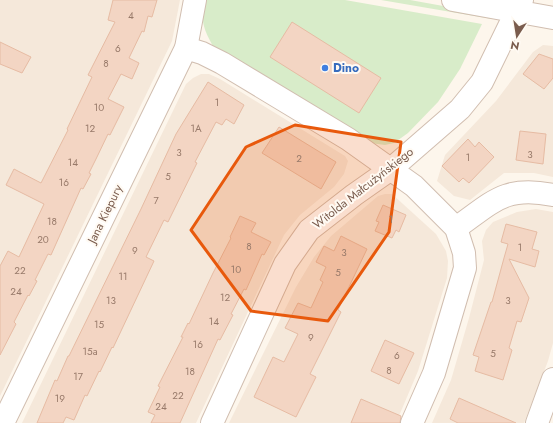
<svg xmlns="http://www.w3.org/2000/svg" width="553" height="423" font-family="Jost,sans-serif">
<style>
.residential{fill:#f5e8da}
.green{fill:#d8ecc9}
.building{fill:#f3d5c3;stroke:#e6bba3}
.lines{fill:none;stroke-linecap:round;stroke-linejoin:round}
.minor-casing{stroke:#d1beb0;stroke-width:24}
.minor{stroke:#fff;stroke-width:22}
.marked{fill:#e8590c;fill-opacity:0.2;stroke:#e8590c;stroke-width:3;stroke-linejoin:round}
.shop-dot{fill:#3f7fe0;stroke:#fffaf3;stroke-width:1.5}
.labels{text-anchor:middle;dominant-baseline:central;stroke-width:4;stroke-linejoin:round;paint-order:stroke}
.number-label{font-size:10px;fill:#987a6a}
.shop-label{font-size:12px;font-weight:bold;fill:#366cbe;stroke:#fffaf3;text-anchor:start}
.street-label{font-size:12px;fill:#7a5c4d;stroke:#fffaf3}
</style>
<rect width="100%" height="100%" fill="#fdf6ec"/>
<g class="residential">
<polygon points="0,0 180,0 172,41 0,396"/>
<polygon points="543,45 553,46 553,177 534,173 504,173 470,200 454,196 437,181 445,155 496,101 533,52"/>
<polygon points="201,74 209,74 220,79 345,156 348,161 344,174 334,187 300,215 284,235 196,423 22,423 186,84 193,78"/>
<polygon points="385,194 392,194 436,234 446,251 448,261 447,278 418,371 396,423 229,423 296,287 314,257 331,236 378,196"/>
<polygon points="536,209 553,212 553,343 548,361 524,423 432,423 451,380 469,318 484,260 482,241 486,230 493,222 517,212"/>
</g>
<g class="green">
<path d="M204,0H345L482,24L460,69L438,102L408,133L394,143L385,145L370,143L214,48C204,30 200,21 204,0Z"/>
<polygon points="381,0 410,0 482,13 492,19"/>
</g>
<g class="building">
<polygon points="113,0 157,0 152,17 148,16 144,32 142,31 129,58 139,63 132,79 121,74 108,99 124,107 110,135 108,134 96,159 89,173 91,174 83,189 81,188 51,255 48,254 35,280 37,281 29,296 28,295 14,322 16,324 0,355 0,266 8,251 19,257 44,204 6,185 14,169 41,183 68,130 67,129 92,77 88,75 115,22 108,20"/>
<polygon points="292,22 381,78 359,113 270,57"/>
<polygon points="0,42 31,57 22,73 0,64"/>
<polygon points="539,54 553,59 553,78 544,89 523,74"/>
<polygon points="208,82 244,105 234,124 226,119 222,125 216,122 195,162 197,163 168,222 164,220 146,257 154,261 113,348 112,347 100,372 99,371 87,396 85,395 74,420 66,417 63,423 37,423 55,380 57,381 68,356 69,356 141,209 176,134"/>
<polygon points="279,127 336,162 321,189 262,153"/>
<polygon points="520,131 546,134 543,164 516,160"/>
<polygon points="468,139 475,147 479,142 494,157 469,183 463,178 459,182 442,166"/>
<polygon points="383,205 406,215 399,232 396,230 392,238 375,231 379,222 376,221"/>
<polygon points="240,216 256,223 251,232 271,242 264,255 262,254 246,290 244,289 231,314 233,315 220,340 218,339 180,423 151,423 155,415 148,412 160,387 158,386 183,337 181,337 188,323 189,324 213,273 231,238 230,237"/>
<polygon points="506,224 537,232 532,249 539,251 535,267 509,259 529,298 521,322 517,321 509,348 512,350 503,380 475,371 479,357 473,355 491,302 492,302 504,258 508,244 501,242"/>
<polygon points="341,236 367,249 338,310 341,312 310,374 316,377 296,417 254,397 273,357 284,362 298,334 285,328 298,303 311,308 323,282 320,280 326,267 316,262 324,246 334,251"/>
<polygon points="385,340 414,353 399,384 371,371"/>
<polygon points="459,398 516,423 458,423 450,419"/>
<polygon points="361,399 401,416 400,423 351,423"/>
</g>
<g class="lines">
<defs>
<g id="minor">
<polyline points="453,0 553,18"/>
<polyline points="186,48 202,53 222,63 348,139 414,186 456,228 464,253 465,268 434,373 412,423"/>
<path d="M456,228C493,202 505,185 553,195"/>
<polyline points="3,423 186,48 195,0"/>
<polyline points="212,423 285,264 309,230 354,195 391,169 460,109 482,82 522,0"/>
<polyline points="537,423 553,379"/>
</g>
</defs>
<use href="#minor" class="minor-casing"/>
<use href="#minor" class="minor"/>
</g>
<path class="marked" d="M295,125L401,142L389,232L328,321L251,311L191,230L246,147Z"/>
<circle class="shop-dot" cx="325" cy="68" r="4"/>
<g class="labels">
<g class="number-label">
<text x="131" y="15">4</text>
<text x="118" y="48">6</text>
<text x="106" y="63">8</text>
<text x="217" y="102">1</text>
<text x="99" y="107">10</text>
<text x="90" y="128">12</text>
<text x="196" y="128">1A</text>
<text x="179" y="152">3</text>
<text x="530" y="154">3</text>
<text x="468" y="157">1</text>
<text x="299" y="158">2</text>
<text x="73" y="162">14</text>
<text x="168" y="176">5</text>
<text x="64" y="182">16</text>
<text x="156" y="200">7</text>
<text x="391" y="219">1</text>
<text x="52" y="221">18</text>
<text x="43" y="239">20</text>
<text x="249" y="246">8</text>
<text x="520" y="247">1</text>
<text x="135" y="250">9</text>
<text x="344" y="252">3</text>
<text x="236" y="269">10</text>
<text x="20" y="270">22</text>
<text x="338" y="272">5</text>
<text x="123" y="276">11</text>
<text x="16" y="291">24</text>
<text x="225" y="297">12</text>
<text x="111" y="300">13</text>
<text x="508" y="300">3</text>
<text x="214" y="321">14</text>
<text x="99" y="324">15</text>
<text x="311" y="337">9</text>
<text x="198" y="344">16</text>
<text x="90" y="351">15a</text>
<text x="493" y="353">5</text>
<text x="397" y="355">6</text>
<text x="389" y="370">8</text>
<text x="190" y="371">18</text>
<text x="78" y="376">17</text>
<text x="178" y="395">22</text>
<text x="60" y="398">19</text>
<text x="161" y="406">24</text>
</g>
<g class="shop-label">
<text x="333" y="68">Dino</text>
</g>
<g class="street-label">
<text transform="translate(363 188) rotate(-38)">Witolda Małcużyńskiego</text>
<text transform="translate(105 214) rotate(-64)">Jana Kiepury</text>
</g>
</g>
<g transform="translate(517 36) rotate(192)" stroke="#fffaf3" stroke-width="3" paint-order="stroke">
<path d="M0-3L7 15L0 10L-7 15Z" fill="#7a5c4d"/>
<text y="-6" font-size="11" font-weight="bold" text-anchor="middle" fill="#7a5c4d">N</text>
</g>
</svg>
